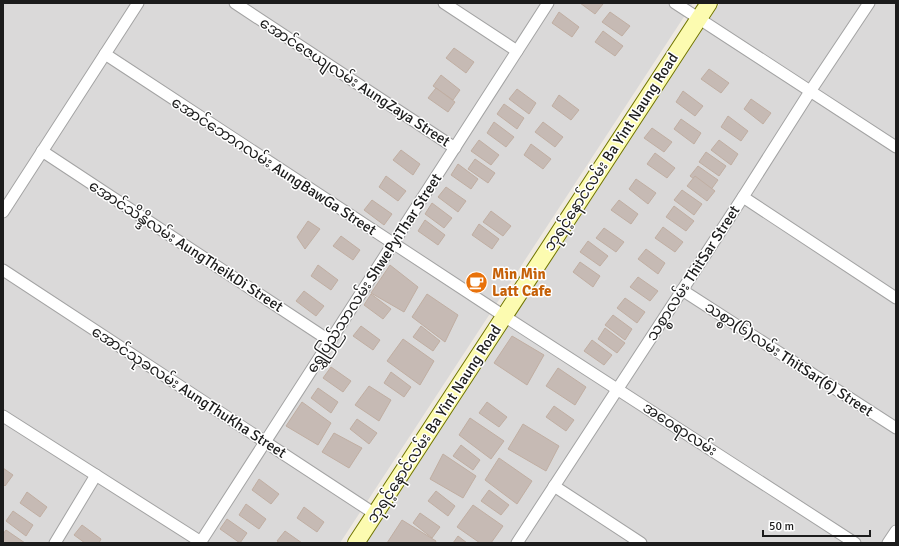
<svg xmlns="http://www.w3.org/2000/svg" width="899" height="546" font-family="Signika,'Noto Sans Myanmar',sans-serif">
<style>
.residential{fill:#dad9d9}
.building{fill:#c6bab4;stroke:#c0aea2}
.lines{fill:none;stroke-linecap:round;stroke-linejoin:round}
.minor-casing{stroke:#a3a3a3;stroke-width:13}
.secondary-casing{stroke:#707500;stroke-width:18}
.minor{stroke:#fff;stroke-width:11}
.secondary{stroke:#fcfbb0;stroke-width:16}
.labels{text-anchor:middle;dominant-baseline:central;stroke-width:3;stroke-linejoin:round;paint-order:stroke}
.street-label{font-size:15px;fill:#1c1c1c;stroke:#fff}
.food-label{font-size:15px;font-weight:bold;fill:#c56008;stroke:#fff;text-anchor:start}
</style>
<rect width="100%" height="100%" fill="#eee9e1"/>
<g class="residential">
<polygon points="3,3 693,3 340,543 3,543"/>
<polygon points="720,3 896,3 896,543 365,543"/>
</g>
<g class="building">
<polygon points="580,3 601,3 603,4 595,14"/>
<polygon points="559,12 579,27 572,37 552,23"/>
<polygon points="610,12 630,26 622,36 602,22"/>
<polygon points="603,31 623,46 615,56 595,42"/>
<polygon points="454,48 474,62 466,73 446,58"/>
<polygon points="709,69 729,83 721,93 701,79"/>
<polygon points="441,75 460,90 453,100 433,86"/>
<polygon points="436,88 455,102 448,112 428,98"/>
<polygon points="517,89 536,103 529,114 509,99"/>
<polygon points="683,91 703,106 695,116 676,102"/>
<polygon points="559,95 579,110 571,120 552,106"/>
<polygon points="751,99 771,113 763,124 744,109"/>
<polygon points="504,104 524,118 517,129 497,114"/>
<polygon points="728,116 748,131 741,141 721,127"/>
<polygon points="681,119 701,133 694,144 674,129"/>
<polygon points="494,122 514,137 506,147 487,133"/>
<polygon points="543,122 563,137 555,147 535,132"/>
<polygon points="652,128 672,142 664,152 644,138"/>
<polygon points="479,140 499,155 491,165 471,151"/>
<polygon points="719,140 738,154 731,165 711,150"/>
<polygon points="531,144 551,159 543,169 524,155"/>
<polygon points="401,150 420,164 413,175 393,160"/>
<polygon points="706,152 726,166 719,176 699,162"/>
<polygon points="655,153 675,168 667,178 647,164"/>
<polygon points="475,159 495,173 488,183 468,169"/>
<polygon points="458,164 478,179 471,189 451,175"/>
<polygon points="698,166 718,180 710,191 690,176"/>
<polygon points="386,176 406,191 398,201 379,187"/>
<polygon points="695,176 715,191 707,201 687,186"/>
<polygon points="636,179 656,193 648,204 629,189"/>
<polygon points="446,187 466,201 458,212 438,197"/>
<polygon points="682,190 702,204 694,215 674,200"/>
<polygon points="372,200 392,214 384,225 364,210"/>
<polygon points="619,200 638,214 631,224 611,210"/>
<polygon points="432,203 452,218 444,228 425,214"/>
<polygon points="674,206 694,221 686,231 666,217"/>
<polygon points="491,211 511,226 503,236 483,222"/>
<polygon points="425,220 445,235 438,245 418,231"/>
<polygon points="308,221 320,229 305,249 297,237"/>
<polygon points="479,224 499,239 492,249 472,235"/>
<polygon points="663,227 683,242 675,252 655,238"/>
<polygon points="604,228 624,242 616,252 596,238"/>
<polygon points="341,236 360,250 353,260 333,246"/>
<polygon points="588,241 608,256 600,266 580,252"/>
<polygon points="646,249 665,263 658,274 638,259"/>
<polygon points="580,262 600,276 593,287 573,272"/>
<polygon points="318,265 338,280 331,290 311,276"/>
<polygon points="390,265 418,287 404,312 371,293"/>
<polygon points="638,277 658,291 650,301 630,287"/>
<polygon points="304,291 324,306 316,316 296,301"/>
<polygon points="371,294 391,309 383,319 364,305"/>
<polygon points="427,294 458,315 445,342 412,317"/>
<polygon points="625,298 645,312 637,323 617,308"/>
<polygon points="613,315 632,329 625,340 605,325"/>
<polygon points="361,326 380,340 373,350 353,336"/>
<polygon points="421,326 440,341 433,351 413,337"/>
<polygon points="605,328 625,343 617,353 598,339"/>
<polygon points="512,336 544,355 527,385 494,363"/>
<polygon points="403,339 434,361 420,385 387,361"/>
<polygon points="592,340 612,355 604,365 584,351"/>
<polygon points="331,367 351,381 343,392 323,378"/>
<polygon points="558,368 586,387 575,405 546,386"/>
<polygon points="391,372 411,387 404,397 384,383"/>
<polygon points="369,386 391,400 379,421 355,405"/>
<polygon points="318,388 338,402 331,413 311,398"/>
<polygon points="302,402 331,423 318,445 286,426"/>
<polygon points="487,402 507,417 499,427 479,413"/>
<polygon points="554,406 574,420 566,431 546,417"/>
<polygon points="470,418 504,441 491,459 459,435"/>
<polygon points="357,419 377,433 369,444 350,429"/>
<polygon points="523,424 559,446 546,471 508,449"/>
<polygon points="334,433 362,448 349,468 322,452"/>
<polygon points="461,445 480,460 473,470 453,456"/>
<polygon points="443,454 476,476 463,498 430,479"/>
<polygon points="499,458 532,481 517,504 485,480"/>
<polygon points="3,468 13,475 5,486 3,484"/>
<polygon points="259,479 279,494 271,504 252,490"/>
<polygon points="489,490 509,505 501,515 481,501"/>
<polygon points="436,491 455,506 448,516 428,501"/>
<polygon points="27,492 47,507 40,517 20,503"/>
<polygon points="246,504 266,519 259,529 239,515"/>
<polygon points="473,505 503,526 491,543 480,543 457,527"/>
<polygon points="304,507 324,522 317,532 297,518"/>
<polygon points="13,511 33,525 26,536 6,521"/>
<polygon points="420,513 440,527 432,538 413,523"/>
<polygon points="227,519 247,533 240,543 220,529"/>
<polygon points="402,520 436,541 435,543 387,543"/>
<polygon points="82,525 101,539 99,543 85,543 74,535"/>
<polygon points="6,530 25,543 3,543 3,534"/>
<polygon points="285,531 302,543 280,543 277,541"/>
<polygon points="458,536 467,543 453,543"/>
</g>
<g class="lines">
<defs>
<g id="minor">
<polyline points="235,3 455,148"/>
<polyline points="444,3 517,51"/>
<polyline points="675,3 896,147"/>
<polyline points="105,54 504,316 855,543"/>
<polyline points="42,151 330,341"/>
<polyline points="743,197 896,298"/>
<polyline points="3,212 138,3"/>
<polyline points="3,270 375,514"/>
<polyline points="682,290 896,428"/>
<polyline points="3,416 201,542"/>
<polyline points="554,486 641,543"/>
<polyline points="55,543 96,475"/>
<polyline points="200,543 548,3"/>
<polyline points="517,543 743,197 811,90 869,3"/>
<polyline points="888,543 896,531"/>
</g>
<polyline id="secondary" points="356,543 709,3"/>
</defs>
<use href="#minor" class="minor-casing"/>
<use href="#secondary" class="secondary-casing"/>
<use href="#minor" class="minor"/>
<use href="#secondary" class="secondary"/>
</g>
<defs>
<symbol id="cafe-disc" viewBox="-11 -11 22 22"><circle r="9.5" fill="#e8710a" stroke="#fff"/><path d="M-5.5-4.5H6V0H3Q3 3.5 0 3.5H-2.5Q-5.5 3.5-5.5 0ZM3-3.2v2h1.7v-2ZM-6 4.5H4V6H-6Z" fill="#fff"/></symbol>
</defs>
<g fill-rule="evenodd">
<use href="#cafe-disc" x="464" y="270" width="25" height="25"/>
</g>
<g class="labels">
<g class="street-label">
<text transform="translate(355 82) rotate(33)">အောင်ဇေယျလမ်း AungZaya Street</text>
<text transform="translate(611 152) rotate(-57)">ဘုရင့်နောင်လမ်း Ba Yint Naung Road</text>
<text transform="translate(274 166) rotate(33)">အောင်ဘောဂလမ်း AungBawGa Street</text>
<text transform="translate(186 246) rotate(33)">အောင်သိန္ဒိလမ်း AungTheikDi Street</text>
<text transform="translate(374 273) rotate(-57)">ရွှေပြည်သာလမ်း ShwePyiThar Street</text>
<text transform="translate(693 273) rotate(-57)">သစ္စာလမ်း ThitSar Street</text>
<text transform="translate(789 359) rotate(33)">သစ္စာ(၆)လမ်း ThitSar(6) Street</text>
<text transform="translate(189 392) rotate(33)">အောင်သုခလမ်း AungThuKha Street</text>
<text transform="translate(434 424) rotate(-57)">ဘုရင့်နောင်လမ်း Ba Yint Naung Road</text>
<text transform="translate(680 429) rotate(33)">အဝေရာလမ်း</text>
</g>
<g class="food-label">
<text x="492" y="274">Min Min<tspan x="492" dy="17">Latt Cafe</tspan></text>
</g>
</g>
<rect width="899" height="546" fill="none" stroke="#1c1c1c" stroke-width="8"/>
<path d="M763 530v6h107v-6" fill="none" stroke="#1c1c1c" stroke-width="2"/>
<text x="769" y="530" font-size="12" fill="#1c1c1c" stroke="#ffffff" stroke-width="3" paint-order="stroke">50 m</text>
</svg>
